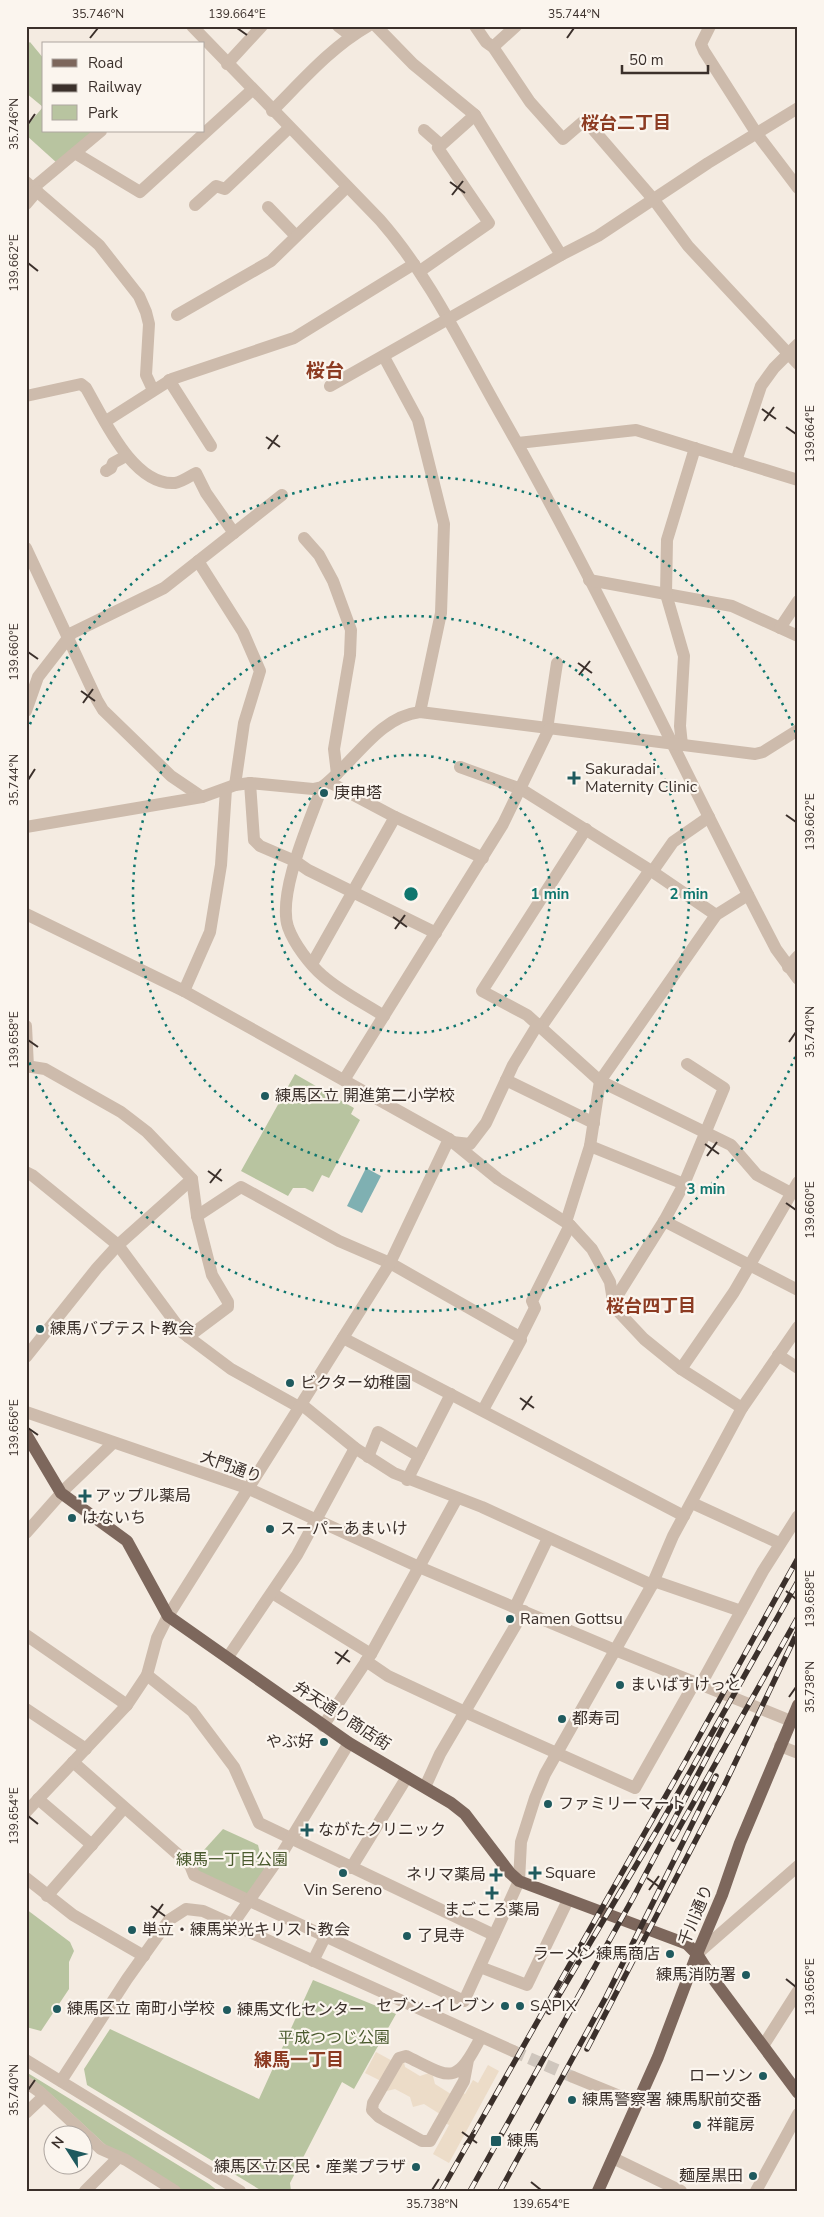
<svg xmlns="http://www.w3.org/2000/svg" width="824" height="2217" font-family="'Nunito Sans','Noto Sans JP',sans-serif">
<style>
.green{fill:#b8c4a0}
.plaza{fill:#ecdcc8}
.water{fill:#7fb0b2}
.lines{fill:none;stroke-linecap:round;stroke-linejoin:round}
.minor-tunnel{stroke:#cfc6bd;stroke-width:12;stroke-dasharray:12 6;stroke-linecap:butt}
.minor{stroke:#cdbbac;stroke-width:12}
.major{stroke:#7d675c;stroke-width:12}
.rail-casing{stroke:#3b302b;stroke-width:5.5}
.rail{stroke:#fbf5ee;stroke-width:4;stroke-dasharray:11;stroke-linecap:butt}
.ticks{fill:none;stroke:#3b302b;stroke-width:2}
.ring{fill:none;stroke:#0f766e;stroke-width:2.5;stroke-dasharray:2.5 5}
.poi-dot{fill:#1f5a5e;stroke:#fbf5ee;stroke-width:2}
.labels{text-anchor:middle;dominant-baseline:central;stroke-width:4.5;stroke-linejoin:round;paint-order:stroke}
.poi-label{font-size:16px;fill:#3b302b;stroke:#fbf5ee;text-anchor:start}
.street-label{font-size:16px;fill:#3b302b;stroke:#fbf5ee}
.park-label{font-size:16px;fill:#4a5a2e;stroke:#fbf5ee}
.neighbourhood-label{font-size:18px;font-weight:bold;fill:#8c3b22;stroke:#fbf5ee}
.quarter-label{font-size:19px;font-weight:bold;fill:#8c3b22;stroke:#fbf5ee}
.centre{fill:#0f766e;stroke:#fbf5ee;stroke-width:2.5}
.ring-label{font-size:15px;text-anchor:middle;font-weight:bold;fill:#0f766e;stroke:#fbf5ee;stroke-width:4.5;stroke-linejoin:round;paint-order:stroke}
.neatline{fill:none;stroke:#3b302b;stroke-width:2}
.ticks-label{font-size:12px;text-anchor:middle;fill:#3b302b}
</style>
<rect width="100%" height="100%" fill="#f4ebe1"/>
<g class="green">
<polygon points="30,42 44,59 44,131 94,131 57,163 26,135 26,127 43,107 26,93 26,45"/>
<polygon points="295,1074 354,1108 351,1114 360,1120 329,1178 322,1175 313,1192 305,1188 293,1188 288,1196 241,1171"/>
<polygon points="223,1829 258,1845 265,1872 247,1896 198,1871 194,1861"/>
<polygon points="26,1909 70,1942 74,1951 69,1962 69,1989 41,2031 26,2027"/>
<polygon points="313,1980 396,2014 354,2089 342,2082 290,2183 291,2191 262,2191 87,2085 84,2069 110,2029 259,2099"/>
<polygon points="26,2072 209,2184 218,2191 183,2191 127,2156 112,2151 44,2088 26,2075"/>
</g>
<polygon class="plaza" points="376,2052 398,2064 404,2062 405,2067 420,2076 432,2072 435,2084 454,2096 461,2092 465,2094 473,2080 478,2083 488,2065 499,2071 449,2163 433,2154 449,2125 445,2123 443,2116 424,2104 413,2107 410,2097 395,2089 387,2091 387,2084 365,2073"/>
<polygon class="water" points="366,1168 381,1176 362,1213 347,1206"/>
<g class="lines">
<polyline class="minor-tunnel" points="513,2051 573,2077"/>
<g class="minor">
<path d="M192,26L380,220C430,277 462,346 499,411C599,586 683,771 776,949L798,979"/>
<polyline points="338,26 351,36"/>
<polyline points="376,26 413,64 475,115 561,255"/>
<polyline points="475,26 486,42 493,47 530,102 563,139 585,120 654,200 688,246 798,364"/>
<polyline points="710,26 701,44 704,51 757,134 798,188"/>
<polyline points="493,47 516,26"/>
<polyline points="227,64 262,26"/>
<path d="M272,111C303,80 330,48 368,26"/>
<polyline points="424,130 441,145"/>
<polyline points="75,153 140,192 252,90"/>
<polyline points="26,182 99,245 139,296 146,312 149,324 146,375 153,390"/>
<polyline points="33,188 101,131"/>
<polyline points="26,204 37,191"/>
<polyline points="195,205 216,186 225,189 289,128"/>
<polyline points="268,207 296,236"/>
<polyline points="420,271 489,223 438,148 475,115"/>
<polyline points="177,315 271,261 347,187"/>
<polyline points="384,357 418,420 444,524 441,613 420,712"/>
<polyline points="169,380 211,446"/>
<polyline points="330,386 561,255 598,236 708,163 798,108"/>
<path d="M26,396L81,384L86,388C104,419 133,486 175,483C182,482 190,476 196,473L206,493L234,533"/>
<polyline points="106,421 172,379 294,338 414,264"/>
<polyline points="518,443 636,430 798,480"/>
<polyline points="736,461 761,386 774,368 798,344"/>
<polyline points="106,471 111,468 113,463 126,456"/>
<polyline points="304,538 319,555 333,581 351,630 350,655 334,749 337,774"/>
<polyline points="26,548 97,700 103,710 171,776 202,797"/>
<polyline points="198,561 243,632 260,671 244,723 235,785"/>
<polyline points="589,580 732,606 798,636"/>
<polyline points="780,628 798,601"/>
<polyline points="26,711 38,677 72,633 164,588 282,495"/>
<polyline points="547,729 557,663"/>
<polyline points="682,745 680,726 684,656 666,594 667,540 695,448"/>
<polyline points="460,767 521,789 650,870 716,915"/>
<polyline points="329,782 395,817 483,858"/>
<polyline points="250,783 254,840 260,846 295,861 308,870 436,933"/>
<path d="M322,787C310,821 277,893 288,927C294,944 310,965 323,976C341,992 364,1003 384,1016"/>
<path d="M26,827L202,797L235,785L250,783L313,789L322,787C354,763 378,717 420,712L755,754L763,752L798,730"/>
<polyline points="586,829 482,991 527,1015 600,1081 731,1145 757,1175 791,1193"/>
<polyline points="652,872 673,842 709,817"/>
<polyline points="26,914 184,991 449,1139 498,1179 570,1225 592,1249 610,1282 614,1307 644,1339 681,1369 742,1408"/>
<polyline points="312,964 395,817"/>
<polyline points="788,967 798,956"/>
<polyline points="184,991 210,932 221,865 226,789"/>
<polyline points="26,1026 28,1067"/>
<polyline points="541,1027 650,870"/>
<polyline points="26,1066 45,1069 121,1112 147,1132 192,1179 197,1216 212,1275 228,1302 228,1307 188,1337"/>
<polyline points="344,1080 503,824 549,729"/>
<polyline points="506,1080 594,1123"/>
<polyline points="452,1142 470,1144 486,1123 513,1065 538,1024"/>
<polyline points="590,1146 684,1184"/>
<polyline points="26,1172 32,1175 118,1245 183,1333 231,1369 299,1407"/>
<polyline points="197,1216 241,1187 339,1241 390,1263 518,1336 521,1340 483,1410"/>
<polyline points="664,1221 798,1290"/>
<polyline points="566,1222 590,1146 600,1081 716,915 748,895"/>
<polyline points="614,1301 664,1221 684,1184 724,1088 687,1064"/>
<polyline points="343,1338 684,1516"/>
<polyline points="520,1338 535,1308 532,1301 570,1225"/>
<polyline points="778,1355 798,1368"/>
<polyline points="26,1357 97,1268 118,1245 192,1179"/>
<polyline points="681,1369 734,1292 798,1182"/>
<polyline points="301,1404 355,1448 394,1473 482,1507 652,1585"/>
<polyline points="26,1412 247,1488 419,1567 615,1650 791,1721"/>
<polyline points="368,1457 378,1432 419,1456"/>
<polyline points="407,1480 451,1394"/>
<polyline points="692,1503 779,1543"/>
<polyline points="26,1533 65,1489 113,1443"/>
<polyline points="654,1581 741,1611"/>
<polyline points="272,1593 371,1654"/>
<polyline points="515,1607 548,1538"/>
<polyline points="26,1635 127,1705"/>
<polyline points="228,1657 297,1555 355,1448"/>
<polyline points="366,1661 388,1676 465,1712 635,1788 695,1682"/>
<polyline points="147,1675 192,1711 234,1767 259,1823 494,1935"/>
<polyline points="701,1684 763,1571 798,1516"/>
<polyline points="26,1709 86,1749"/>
<polyline points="323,1726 371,1654 457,1498"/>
<polyline points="780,1746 798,1753"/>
<polyline points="73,1762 190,1865 194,1875 464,2001 519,1881 521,1842 535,1798 545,1774 652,1585 673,1536 742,1408 798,1327"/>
<polyline points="425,1787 440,1754 524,1611"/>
<polyline points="38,1799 92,1845"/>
<polyline points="26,1812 127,1705 147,1675 157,1638 168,1616 390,1263 449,1139"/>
<polyline points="351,1868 407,1777"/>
<polyline points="26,1878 73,1915 144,1956"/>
<polyline points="47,1896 124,1808"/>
<polyline points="232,1925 281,1855 349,1743"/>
<polyline points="697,1954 798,1866"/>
<polyline points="313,1961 325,1937"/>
<polyline points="480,1967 527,1985 568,1900"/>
<polyline points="763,2046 798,1991"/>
<polyline points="26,2060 240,2191"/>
<path d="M468,2060L464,2081L430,2141H422L379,2117L372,2110L373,2103L399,2058L406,2056C451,2078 455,2087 481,2037"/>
<polyline points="573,2077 637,2103"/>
<polyline points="61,2081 127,1979 169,1920 186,1909 203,1911 513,2051"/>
<polyline points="26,2082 40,2092 101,2149 126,2160 175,2191"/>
<polyline points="26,2113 44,2096"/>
<polyline points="613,2158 681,2191"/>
<polyline points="85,2191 119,2157"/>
<polyline points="756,2191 798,2114"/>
</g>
<g class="major">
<polyline points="26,1434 61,1493 127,1541 168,1616 349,1743 451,1803 465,1814 510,1873 519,1881 687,1944 697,1954 711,1976 798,2093"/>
<polyline points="598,2191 658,2057 697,1954 722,1895 740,1843 798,1705"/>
</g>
<defs>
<g id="rail">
<polyline points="673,1839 798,1617"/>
<polyline points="549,2012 660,1825 798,1581"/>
<polyline points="587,2049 724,1786 798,1631"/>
<polyline points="441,2191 685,1762 798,1558"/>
<polyline points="470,2191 633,1898 726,1721"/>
<polyline points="500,2191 606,1997 716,1776"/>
</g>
</defs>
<use href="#rail" class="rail-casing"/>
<use href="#rail" class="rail"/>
</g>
<path class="ticks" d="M237,28L247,35M90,38L98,28M567,38L574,28M28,124L35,114M450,182L465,193M452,195L463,181M28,263L38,271M762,409L776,419M764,421L774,407M786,427L796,434M266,437L280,447M268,449L278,435M28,652L38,659M578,663L592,673M579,675L590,661M81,691L95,701M83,703L93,689M28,780L35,769M786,815L796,822M393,917L407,927M395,929L405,915M28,1040L38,1047M789,1042L796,1032M705,1144L719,1154M707,1156L717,1142M208,1171L222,1181M210,1183L221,1169M786,1203L796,1210M520,1398L534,1408M522,1410L532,1396M28,1428L38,1435M786,1591L796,1599M335,1652L350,1662M337,1664L348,1650M789,1697L796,1687M28,1816L38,1824M647,1878L661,1888M649,1890L659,1876M151,1906L165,1916M153,1918L163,1904M786,1979L796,1987M28,2090L35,2080M462,2132L477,2143M464,2145L475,2130M531,2182L541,2190M432,2190L439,2179"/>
<g class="ring">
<circle cx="411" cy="894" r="139"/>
<circle cx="411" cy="894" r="278"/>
<path d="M798 1050A417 417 0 0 1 27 1057M27 731A417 417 0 0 1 798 738"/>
</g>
<g class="poi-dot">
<path d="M571.5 770.5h5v5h5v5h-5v5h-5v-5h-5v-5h5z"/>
<circle cx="324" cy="793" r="5"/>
<circle cx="265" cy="1096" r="5"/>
<circle cx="40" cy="1329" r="5"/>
<circle cx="290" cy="1383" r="5"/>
<path d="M82.5 1488.5h5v5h5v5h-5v5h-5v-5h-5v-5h5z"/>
<circle cx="72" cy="1518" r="5"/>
<circle cx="270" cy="1529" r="5"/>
<circle cx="510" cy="1619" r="5"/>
<circle cx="620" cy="1685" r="5"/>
<circle cx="562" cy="1719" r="5"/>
<circle cx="324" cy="1742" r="5"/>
<circle cx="548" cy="1804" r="5"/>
<path d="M304.5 1822.5h5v5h5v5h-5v5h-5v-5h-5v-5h5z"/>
<circle cx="343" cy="1873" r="5"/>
<path d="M532.5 1865.5h5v5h5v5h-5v5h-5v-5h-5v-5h5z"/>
<path d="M493.5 1867.5h5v5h5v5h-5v5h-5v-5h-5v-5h5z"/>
<path d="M489.5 1885.5h5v5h5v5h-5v5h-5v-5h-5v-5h5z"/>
<circle cx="132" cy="1930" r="5"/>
<circle cx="407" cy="1936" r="5"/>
<circle cx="670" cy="1954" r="5"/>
<circle cx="746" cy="1975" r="5"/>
<circle cx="505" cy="2006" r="5"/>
<circle cx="520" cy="2006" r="5"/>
<circle cx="57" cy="2009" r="5"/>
<circle cx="227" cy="2010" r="5"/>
<circle cx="763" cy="2076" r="5"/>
<circle cx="572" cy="2100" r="5"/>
<circle cx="697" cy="2125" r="5"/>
<rect x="490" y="2135" width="12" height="12" rx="2.5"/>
<circle cx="416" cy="2167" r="5"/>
<circle cx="753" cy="2176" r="5"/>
</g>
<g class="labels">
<g class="poi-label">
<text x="585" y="769">Sakuradai<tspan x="585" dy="18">Maternity Clinic</tspan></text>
<text x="334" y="793">庚申塔</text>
<text x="275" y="1096">練馬区立 開進第二小学校</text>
<text x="50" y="1329">練馬バプテスト教会</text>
<text x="300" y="1383">ビクター幼稚園</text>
<text x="95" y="1496">アップル薬局</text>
<text x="82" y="1518">はないち</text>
<text x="280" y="1529">スーパーあまいけ</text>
<text x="520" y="1619">Ramen Gottsu</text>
<text x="630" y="1685">まいばすけっと</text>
<text x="572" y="1719">都寿司</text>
<text x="314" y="1742" text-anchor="end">やぶ好</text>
<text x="558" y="1804">ファミリーマート</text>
<text x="318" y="1830">ながたクリニック</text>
<text x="545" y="1873">Square</text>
<text x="486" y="1875" text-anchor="end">ネリマ薬局</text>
<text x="343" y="1890" text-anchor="middle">Vin Sereno</text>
<text x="492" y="1910" text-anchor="middle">まごころ薬局</text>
<text x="142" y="1930">単立・練馬栄光キリスト教会</text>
<text x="417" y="1936">了見寺</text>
<text x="660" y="1954" text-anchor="end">ラーメン練馬商店</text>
<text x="736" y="1975" text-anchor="end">練馬消防署</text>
<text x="495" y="2006" text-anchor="end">セブン-イレブン</text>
<text x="530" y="2006">SAPIX</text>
<text x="67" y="2009">練馬区立 南町小学校</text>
<text x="237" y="2010">練馬文化センター</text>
<text x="753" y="2076" text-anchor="end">ローソン</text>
<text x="582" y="2100">練馬警察署 練馬駅前交番</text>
<text x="707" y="2125">祥龍房</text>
<text x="507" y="2141">練馬</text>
<text x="406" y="2167" text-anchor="end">練馬区立区民・産業プラザ</text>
<text x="743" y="2176" text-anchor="end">麺屋黒田</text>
</g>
<g class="street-label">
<text transform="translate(231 1467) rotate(20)">大門通り</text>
<text transform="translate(342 1716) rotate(33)">弁天通り商店街</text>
<text transform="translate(696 1915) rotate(-67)">千川通り</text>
</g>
<g class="park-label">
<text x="232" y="1860">練馬一丁目公園</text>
<text x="334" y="2038">平成つつじ公園</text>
</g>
<g class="neighbourhood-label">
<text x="626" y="123">桜台二丁目</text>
<text x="651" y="1306">桜台四丁目</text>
<text x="299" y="2060">練馬一丁目</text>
</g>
<g class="quarter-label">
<text x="325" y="371">桜台</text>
</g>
</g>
<circle cx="411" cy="894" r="8" class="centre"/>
<g class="ring-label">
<text x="550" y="899">1 min</text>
<text x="689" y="899">2 min</text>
<text x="706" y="1194">3 min</text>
</g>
<rect width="824" height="2217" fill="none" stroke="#fbf5ee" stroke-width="55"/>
<rect x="42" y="42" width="162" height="90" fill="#fbf5ee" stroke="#aea6a0"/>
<rect x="52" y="59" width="25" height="8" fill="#7d675c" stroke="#aea6a0"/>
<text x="88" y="68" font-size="15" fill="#3b302b">Road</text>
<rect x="52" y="84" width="25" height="8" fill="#3b302b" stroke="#aea6a0"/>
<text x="88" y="92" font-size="15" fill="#3b302b">Railway</text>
<rect x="52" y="105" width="25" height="15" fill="#b8c4a0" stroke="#aea6a0"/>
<text x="88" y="118" font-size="15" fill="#3b302b">Park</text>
<g transform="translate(68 2150) rotate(306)"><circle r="24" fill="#fbf5ee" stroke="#aea6a0"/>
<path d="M0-4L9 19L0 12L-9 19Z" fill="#1f5a5e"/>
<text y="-8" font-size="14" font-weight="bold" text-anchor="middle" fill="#3b302b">N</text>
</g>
<path d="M622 65v8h86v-8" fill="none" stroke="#3b302b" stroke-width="2.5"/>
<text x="629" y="65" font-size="15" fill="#3b302b" stroke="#fbf5ee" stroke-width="4" paint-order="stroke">50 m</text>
<rect x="28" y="28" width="768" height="2162" class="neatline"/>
<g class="ticks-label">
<text x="98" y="18">35.746°N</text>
<text x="237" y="18">139.664°E</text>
<text x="574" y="18">35.744°N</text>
<text transform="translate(14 124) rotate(-90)" y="4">35.746°N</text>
<text transform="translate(14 263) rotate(-90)" y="4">139.662°E</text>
<text transform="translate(810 434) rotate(-90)" y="4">139.664°E</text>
<text transform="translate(14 652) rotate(-90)" y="4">139.660°E</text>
<text transform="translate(14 780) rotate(-90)" y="4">35.744°N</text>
<text transform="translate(810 822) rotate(-90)" y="4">139.662°E</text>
<text transform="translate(810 1032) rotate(-90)" y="4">35.740°N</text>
<text transform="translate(14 1040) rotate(-90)" y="4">139.658°E</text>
<text transform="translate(810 1210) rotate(-90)" y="4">139.660°E</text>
<text transform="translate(14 1428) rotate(-90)" y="4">139.656°E</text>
<text transform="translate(810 1599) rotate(-90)" y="4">139.658°E</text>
<text transform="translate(810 1687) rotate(-90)" y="4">35.738°N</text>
<text transform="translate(14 1816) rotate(-90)" y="4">139.654°E</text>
<text transform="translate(810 1987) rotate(-90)" y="4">139.656°E</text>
<text transform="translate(14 2090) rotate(-90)" y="4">35.740°N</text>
<text x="432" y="2208">35.738°N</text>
<text x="541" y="2208">139.654°E</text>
</g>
</svg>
